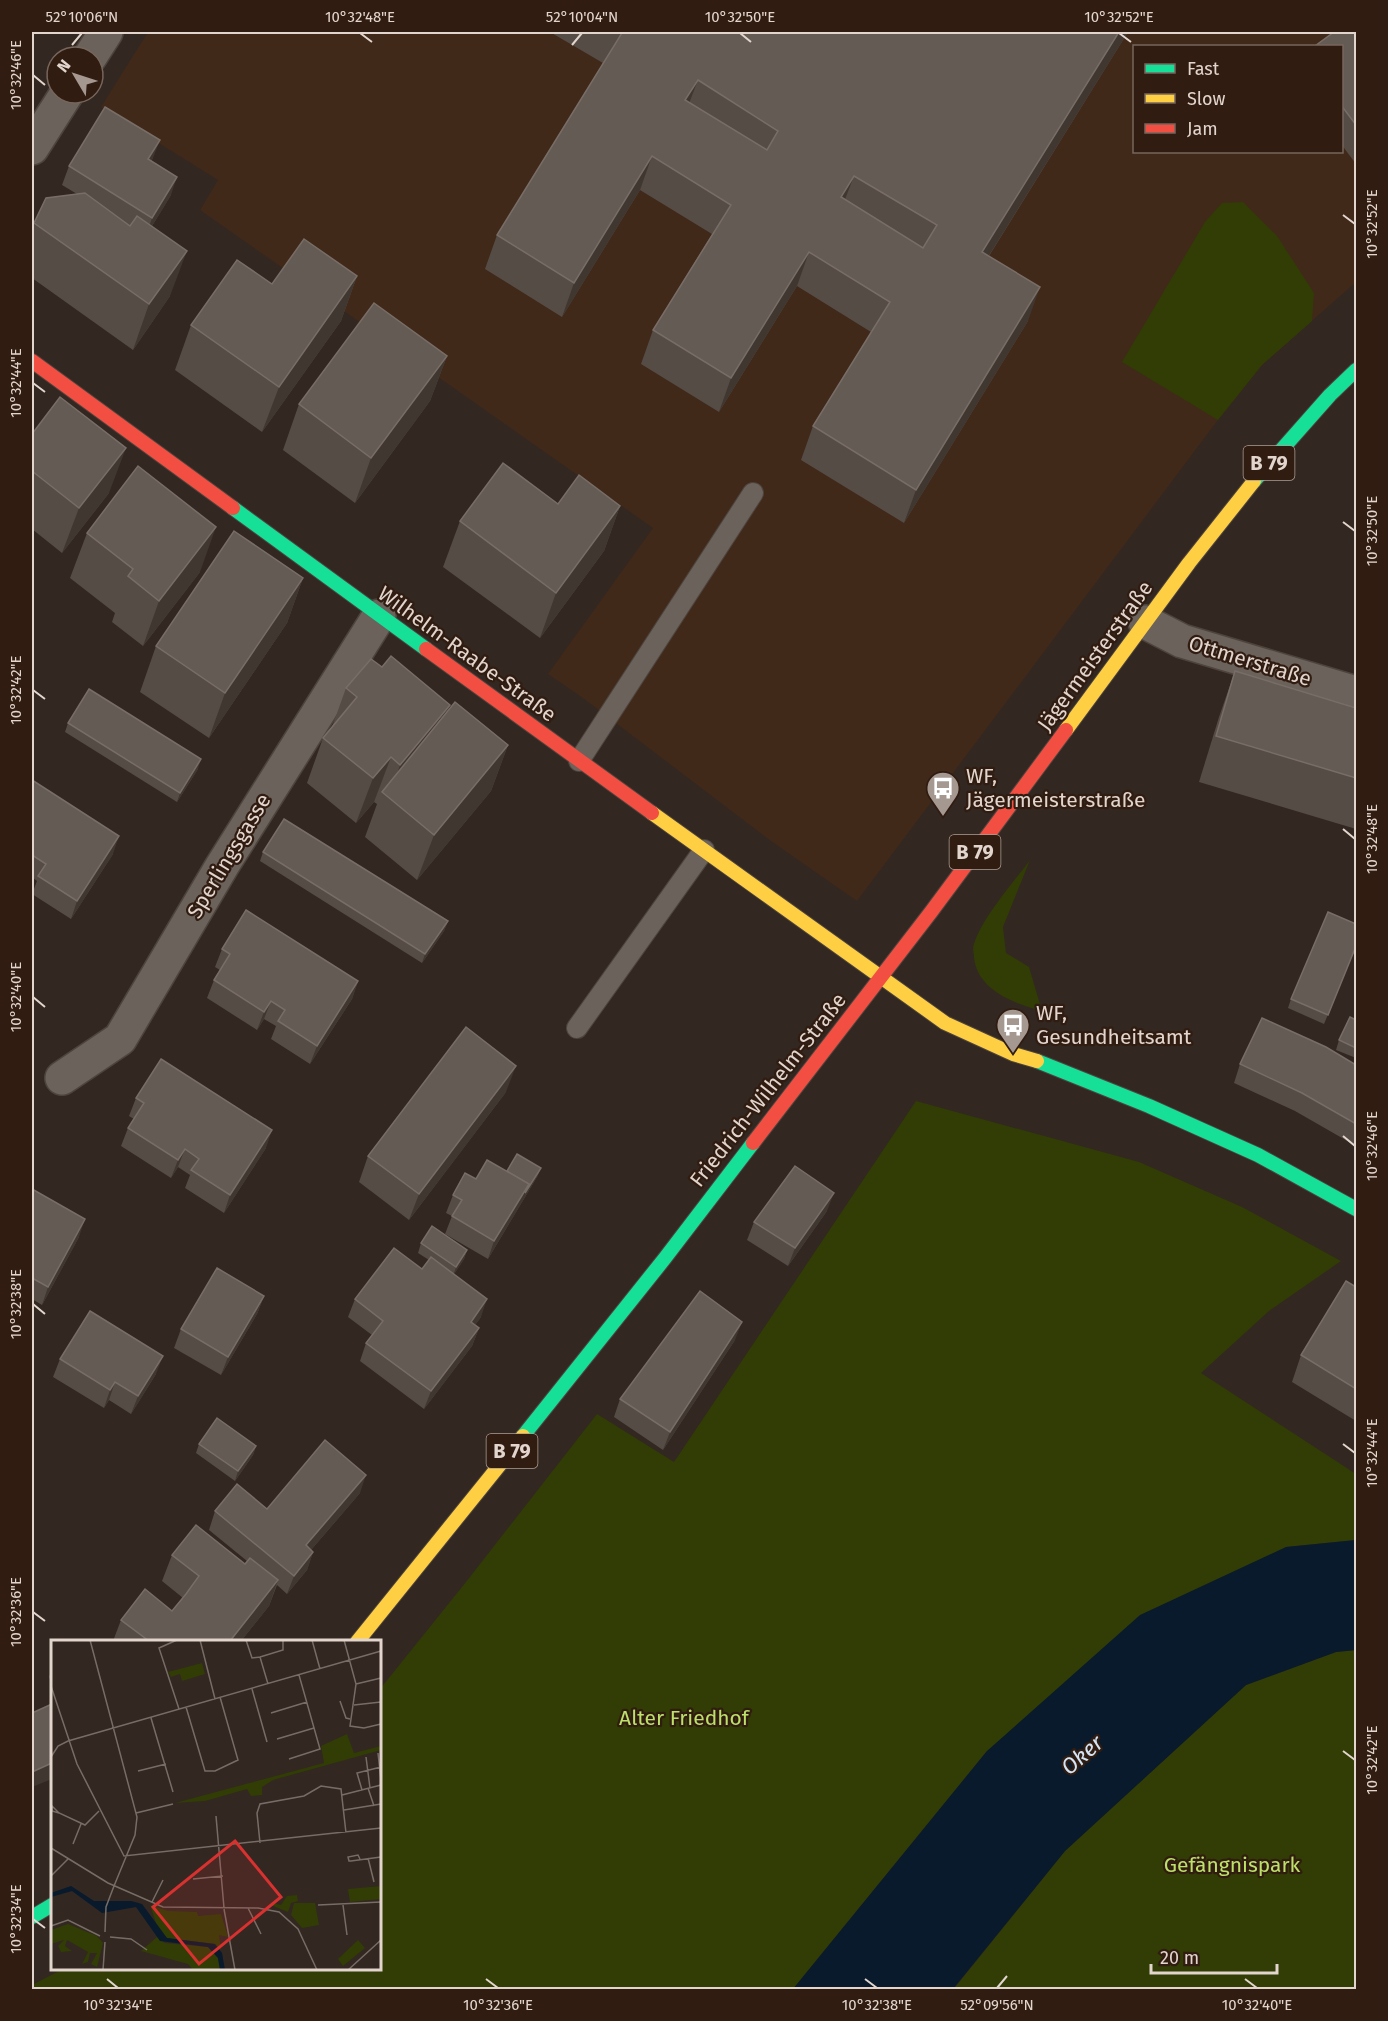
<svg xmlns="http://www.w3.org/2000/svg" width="1388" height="2021" font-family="'Fira Sans',sans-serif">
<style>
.built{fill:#41291a;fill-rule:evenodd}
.green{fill:#313d05}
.water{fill:#081a2c}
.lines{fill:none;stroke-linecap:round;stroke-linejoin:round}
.lane-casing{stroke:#4e443e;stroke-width:22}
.street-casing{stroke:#4e443e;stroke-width:36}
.fast-casing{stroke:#4e443e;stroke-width:16}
.slow-casing{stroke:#4e443e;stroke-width:16}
.jam-casing{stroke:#4e443e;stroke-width:16}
.lane{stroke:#6b625c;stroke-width:20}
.street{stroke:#6b625c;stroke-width:33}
.fast{stroke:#16e098;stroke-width:14}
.slow{stroke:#ffcf43;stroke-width:14}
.jam{stroke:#f24e42;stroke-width:14}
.wall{fill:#554c45}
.shaded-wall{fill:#403731}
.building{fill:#645b54;stroke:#786e67;stroke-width:1.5;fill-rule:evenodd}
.ticks{fill:none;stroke:#e2d5cd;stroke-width:2}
.labels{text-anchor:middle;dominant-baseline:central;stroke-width:4.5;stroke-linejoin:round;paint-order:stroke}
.shield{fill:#301c10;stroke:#ad9e94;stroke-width:1.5}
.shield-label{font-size:20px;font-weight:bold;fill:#e2d5cd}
.street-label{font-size:21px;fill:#e2d5cd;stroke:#301c10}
.poi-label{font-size:21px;fill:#e2d5cd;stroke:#301c10;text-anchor:start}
.park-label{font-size:21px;fill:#bce068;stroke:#301c10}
.water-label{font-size:22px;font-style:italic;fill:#d3e4f6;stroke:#301c10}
.inset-road{fill:none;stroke:#786d66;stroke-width:1.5}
.view{fill:#d73130;fill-opacity:0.15;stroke:#d73130;stroke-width:3}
.inset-edge{fill:none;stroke:#e2d5cd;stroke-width:3}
.neatline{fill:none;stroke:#e2d5cd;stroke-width:2}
.ticks-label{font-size:15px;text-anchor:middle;fill:#e2d5cd}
</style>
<rect width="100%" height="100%" fill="#322721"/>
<path class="built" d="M148,32H1356V282L1262,365L1218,420L857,901L771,841L583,698L548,674L653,528L200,210L218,180L101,107ZM1134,46H1342V152H1134Z"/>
<g class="green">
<polygon points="1243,202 1277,236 1314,293 1312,321 1262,365 1218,420 1122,362 1205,222 1222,203"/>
<path d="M1030,860L1003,927L1006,953L1029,967L1042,1011C1014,1003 978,991 974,958C974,953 972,948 974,944C982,918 1013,883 1030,860Z"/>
<polygon points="916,1101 1139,1162 1242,1207 1341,1261 1269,1311 1201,1373 1356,1474 1356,1540 1286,1547 987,1751 793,1989 32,1990 32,1985 63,1969 380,1968 380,1689 466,1582 597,1414 674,1462"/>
<polygon points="1356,1650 1356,1989 953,1990 1065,1851 1246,1685 1336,1652"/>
</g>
<polygon class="water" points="1356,1540 1356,1650 1336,1652 1246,1685 1065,1851 953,1989 793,1989 987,1751 1140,1615 1286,1547"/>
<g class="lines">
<defs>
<g id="lane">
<polyline points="579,761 753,493"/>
<polyline points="577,1028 704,850"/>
</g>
<g id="street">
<polyline points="90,57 106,32"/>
<polyline points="32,148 67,93"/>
<polyline points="1145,622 1182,641 1356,693"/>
<polyline points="62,1078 120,1039 222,866 379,616"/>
</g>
<g id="fast">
<polyline points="1254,481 1330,395 1356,370"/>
<polyline points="233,508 426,649"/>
<polyline points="1037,1061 1149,1106 1258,1155 1356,1209"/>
<polyline points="523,1436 665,1258 753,1143"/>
<polyline points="32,1917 52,1905"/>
</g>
<g id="slow">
<polyline points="1066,730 1189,563 1254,481"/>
<polyline points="652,813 945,1023 1013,1054 1037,1061"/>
<polyline points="357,1642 523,1436"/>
</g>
<g id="jam">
<polyline points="32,361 233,508"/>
<polyline points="426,649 652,813"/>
<polyline points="753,1143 931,912 1066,730"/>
</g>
</defs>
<use href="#lane" class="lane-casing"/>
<use href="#street" class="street-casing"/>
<use href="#fast" class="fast-casing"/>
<use href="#slow" class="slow-casing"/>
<use href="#jam" class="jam-casing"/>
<use href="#lane" class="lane"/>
<use href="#street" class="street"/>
<use href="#fast" class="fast"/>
<use href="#slow" class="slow"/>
<use href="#jam" class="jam"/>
</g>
<g class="wall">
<polygon points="550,32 1128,32 989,256 1028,321 904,523 801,460 813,426 871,332 797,286 719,412 641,364 653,330 712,234 640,190 562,317 485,269 497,235 603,63"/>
<polygon points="1356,32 1356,164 1341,144 1341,46"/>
<polygon points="153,158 151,161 171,195 152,226 170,296 133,350 32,278 32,230 34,223 77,194 62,185 69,166"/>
<polygon points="357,276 341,321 262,432 175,370 191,325 272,284"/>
<polygon points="447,356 430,401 355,503 283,450 299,404"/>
<polygon points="32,434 109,493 62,553 32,529"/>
<polygon points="558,504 620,506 604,551 540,638 443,567 460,521"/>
<polygon points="87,533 200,572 143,646 112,622 115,613 70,578"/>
<polygon points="1356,536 1356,547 1354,546"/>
<polygon points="303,578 287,623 209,738 140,692 156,646"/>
<polygon points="382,667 450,705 447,712 508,745 491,791 417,880 365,837 377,804 374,802 356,823 307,783 323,738 332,727 346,688"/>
<polygon points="1235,671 1356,708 1356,829 1199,782 1219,717"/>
<polygon points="68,723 198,769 177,802 65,732"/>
<polygon points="32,780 113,854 71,919 32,894 37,881 32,877"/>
<polygon points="263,852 448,921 444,931 422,963 260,861"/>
<polygon points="1356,947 1324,1024 1288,1008 1291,999"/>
<polygon points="222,949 358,981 352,999 310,1064 271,1039 276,1026 264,1019 257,1030 207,998 214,980 220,970 215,967"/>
<polygon points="1356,1020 1356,1058 1336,1050 1339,1040"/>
<polygon points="1240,1064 1356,1065 1356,1146 1295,1111 1234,1083"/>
<polygon points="506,1092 409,1220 359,1182 368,1156"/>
<polygon points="136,1098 266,1148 224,1213 185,1188 190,1175 178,1167 171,1178 121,1146 128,1128 134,1119 129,1116"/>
<polygon points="541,1168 537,1177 488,1259 445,1234 452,1216 446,1213 453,1195 476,1179"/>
<polygon points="32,1189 79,1237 42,1305 32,1299"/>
<polygon points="827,1211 788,1266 747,1240 754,1222"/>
<polygon points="421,1243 467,1250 464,1259 454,1274 481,1317 475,1325 479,1328 472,1346 424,1409 360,1361 366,1343 372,1335 348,1317 355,1299 422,1269 429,1260 418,1253"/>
<polygon points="1356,1287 1356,1421 1292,1382 1301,1355"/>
<polygon points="264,1296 257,1314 221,1375 174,1348 181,1329"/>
<polygon points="735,1340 663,1450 614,1417 620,1399"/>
<polygon points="60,1359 156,1374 131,1414 109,1400 104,1408 53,1377"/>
<polygon points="199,1444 256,1446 253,1455 235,1481 196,1453"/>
<polygon points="360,1493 311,1550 313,1552 307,1570 287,1594 277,1585 269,1606 241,1641 113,1641 121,1620 172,1611 183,1598 162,1581 172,1555 245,1564 247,1561 209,1530 215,1511 267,1509"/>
<polygon points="52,1668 52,1684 49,1677"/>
</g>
<g class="shaded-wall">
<polygon points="1119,32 1128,32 970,286 982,252"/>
<polygon points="698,80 685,114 685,100"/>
<polygon points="160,140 153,158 141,177 148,159"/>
<polygon points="652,156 640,190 562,317 574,283"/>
<polygon points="854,176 841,210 841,197"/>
<polygon points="177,177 171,195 146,236 152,218"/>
<polygon points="187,251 170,296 133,350 149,304"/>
<polygon points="809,252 797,286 719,412 731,378"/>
<polygon points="357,276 341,321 262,432 279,387"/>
<polygon points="1040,287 1028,321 904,523 916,490"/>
<polygon points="447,356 430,401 355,503 371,458"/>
<polygon points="126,448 109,493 62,553 79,508"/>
<polygon points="620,506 604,551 540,638 556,593"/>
<polygon points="216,527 200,572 143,646 159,601"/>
<polygon points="303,578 287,623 209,738 225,693"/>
<polygon points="450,705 434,750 389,798 400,765"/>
<polygon points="508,745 491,791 417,880 434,835"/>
<polygon points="391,757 374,802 356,823 373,778"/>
<polygon points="201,759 198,769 177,802 180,793"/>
<polygon points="119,836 113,854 71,919 77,901"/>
<polygon points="448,921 444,931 422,963 425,954"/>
<polygon points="358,981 352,999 310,1064 317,1046"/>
<polygon points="271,1001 264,1019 257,1030 264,1012"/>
<polygon points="516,1066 506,1092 409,1220 419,1194"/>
<polygon points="272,1130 266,1148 224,1213 230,1195"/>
<polygon points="185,1149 178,1167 171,1178 178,1160"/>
<polygon points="541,1168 537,1177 488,1259 494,1241 529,1184"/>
<polygon points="834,1193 827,1211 788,1266 795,1248"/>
<polygon points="85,1219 79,1237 42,1305 48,1287"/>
<polygon points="467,1250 464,1259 453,1276 456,1267"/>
<polygon points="264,1296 257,1314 221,1375 228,1357"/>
<polygon points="487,1299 481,1317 464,1340 471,1322"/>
<polygon points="742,1322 735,1340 663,1450 670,1432"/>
<polygon points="479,1328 472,1346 424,1409 431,1391"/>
<polygon points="163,1356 156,1374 131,1414 138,1396"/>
<polygon points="115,1382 109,1400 104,1408 110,1390"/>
<polygon points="256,1446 253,1455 235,1481 238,1471"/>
<polygon points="366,1475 360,1493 299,1564 306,1545"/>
<polygon points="313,1552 307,1570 287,1594 294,1576"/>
<polygon points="278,1580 269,1606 241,1641 230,1641"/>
<polygon points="52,1763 52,1779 32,1787 32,1772"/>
</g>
<g class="building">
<path d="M619,32H1119L982,252L1040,287L916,490L813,426L890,302L809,252L731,378L653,330L731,205L652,156L574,283L497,235L622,33ZM698,80L778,131L767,150L685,100ZM854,176L937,225L923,248L841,197Z"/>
<polygon points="1334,32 1356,32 1356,125 1341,105 1341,46 1315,46"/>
<polygon points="105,107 160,140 148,159 177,177 152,218 69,166"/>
<polygon points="85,193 130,226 137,216 187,251 149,304 34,223 46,198"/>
<polygon points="304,239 357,276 279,387 191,325 237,260 272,284"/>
<polygon points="374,303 447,356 371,458 299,404"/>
<polygon points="60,397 126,448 79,508 32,471 32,434"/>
<polygon points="503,463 558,504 579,475 620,506 556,593 460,521"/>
<polygon points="138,466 216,527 159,601 128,576 133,569 87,533"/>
<polygon points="234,531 303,578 225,693 156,646"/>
<polygon points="391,656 450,705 400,765 391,757 373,778 323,738 357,697 346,688 371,659 382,667"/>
<polygon points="1235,671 1356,708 1356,778 1216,736"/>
<polygon points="89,689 201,759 180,793 68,723"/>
<polygon points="455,702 508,745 434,835 382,792"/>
<polygon points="32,780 119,836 77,901 38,876 46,864 32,855"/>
<polygon points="284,819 448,921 425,954 263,852"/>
<polygon points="246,910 358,981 317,1046 278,1021 285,1010 271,1001 264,1012 214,980 230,954 222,949"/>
<polygon points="1328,912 1356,924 1356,946 1328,1015 1291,999"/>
<polygon points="1350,1017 1356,1020 1356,1048 1339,1040"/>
<polygon points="1262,1018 1326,1047 1356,1065 1356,1124 1302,1093 1240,1064"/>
<polygon points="466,1027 516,1066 419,1194 368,1156"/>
<polygon points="161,1059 272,1130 230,1195 191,1170 199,1159 185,1149 178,1160 128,1128 144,1103 136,1098"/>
<polygon points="517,1154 541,1168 525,1193 529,1184 507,1171"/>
<polygon points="487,1160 529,1184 494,1241 452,1216 462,1200 453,1195 465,1173 476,1179"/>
<polygon points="795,1166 834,1193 795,1248 754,1222"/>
<polygon points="32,1189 85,1219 48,1287 32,1278"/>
<polygon points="432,1226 467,1250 456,1267 421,1243"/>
<polygon points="394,1248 422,1269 431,1257 487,1299 471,1322 479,1328 431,1391 366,1343 383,1321 355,1299"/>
<polygon points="217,1268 264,1296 228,1357 181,1329"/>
<polygon points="1346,1281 1356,1287 1356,1389 1301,1355"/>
<polygon points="700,1291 742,1322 670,1432 620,1399"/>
<polygon points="90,1311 163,1356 138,1396 115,1382 110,1390 60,1359"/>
<polygon points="217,1418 256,1446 238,1471 199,1444"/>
<polygon points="325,1440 366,1475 306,1545 313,1552 294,1576 215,1511 237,1484 267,1509"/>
<polygon points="196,1525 245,1564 250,1558 278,1580 230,1641 149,1641 121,1620 145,1589 172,1611 186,1594 199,1576 172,1555"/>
<polygon points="52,1704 52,1763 32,1772 32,1713"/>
</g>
<path class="ticks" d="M360,33L372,42M740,33L751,42M1119,33L1131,42M72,45L82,33M572,45L582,33M33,75L45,85M1343,215L1355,224M33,383L45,392M1343,522L1355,531M33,690L45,699M1343,829L1355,839M33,997L45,1007M1343,1136L1355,1146M33,1304L45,1314M1343,1444L1355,1453M33,1612L45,1621M1343,1751L1355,1760M33,1919L45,1928M107,1979L118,1988M486,1979L498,1988M865,1979L877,1988M1245,1979L1257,1988M997,1988L1007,1976"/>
<defs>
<symbol id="bus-pin" viewBox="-11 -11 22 30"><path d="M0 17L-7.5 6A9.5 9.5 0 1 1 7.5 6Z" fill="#a49891" stroke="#301c10"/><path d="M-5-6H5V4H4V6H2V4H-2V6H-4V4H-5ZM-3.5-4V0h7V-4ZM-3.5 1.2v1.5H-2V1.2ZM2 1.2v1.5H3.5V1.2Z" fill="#fff"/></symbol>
</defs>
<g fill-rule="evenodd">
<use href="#bus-pin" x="924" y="769" width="38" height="52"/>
<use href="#bus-pin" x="994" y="1006" width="38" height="52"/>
</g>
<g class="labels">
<g class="shield">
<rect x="1243.5" y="446" width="51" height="34" rx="4.5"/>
<rect x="949.5" y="835" width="51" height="34" rx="4.5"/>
<rect x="486.5" y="1434" width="51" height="34" rx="4.5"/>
</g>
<g class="shield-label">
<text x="1269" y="463">B 79</text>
<text x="975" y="852">B 79</text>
<text x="512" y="1451">B 79</text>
</g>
<g class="street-label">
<text transform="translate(467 654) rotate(36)">Wilhelm-Raabe-Straße</text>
<text transform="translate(1095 656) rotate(-54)">Jägermeisterstraße</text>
<text transform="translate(1250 661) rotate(17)">Ottmerstraße</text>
<text transform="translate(229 856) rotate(-59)">Sperlingsgasse</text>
<text transform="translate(768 1090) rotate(-52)">Friedrich-Wilhelm-Straße</text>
</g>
<g class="poi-label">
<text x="966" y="776">WF,<tspan x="966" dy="24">Jägermeisterstraße</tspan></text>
<text x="1036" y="1013">WF,<tspan x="1036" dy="24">Gesundheitsamt</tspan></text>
</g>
<g class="park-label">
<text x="684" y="1718">Alter Friedhof</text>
<text x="1232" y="1865">Gefängnispark</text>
</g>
<g class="water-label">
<text transform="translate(1082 1755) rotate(-41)">Oker</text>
</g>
</g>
<g transform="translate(51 1640)">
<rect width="330" height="330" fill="#322721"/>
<path d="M151,23L154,34L131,41L129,34L120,37L117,32ZM296,94L303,113L330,106V110L222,140L211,147V155L200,156L196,149L154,161L124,163L273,123L270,106ZM330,246V259L299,262L297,249ZM246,255L247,261L240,263L237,272L222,266L221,263L230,265L236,256ZM243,263H264L268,285L251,288L240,275ZM99,265L117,271L146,272L147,276L170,274L177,297L168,295L170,310L164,304L116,298L107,289ZM17,284L46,296L52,303L46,327L40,324L46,313H39L37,322L31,324L37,312L16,300L14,306L21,311L10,312L7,306L13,300L0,304V290ZM106,297L114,303L157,307L167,318L169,330H142L137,324L90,311ZM307,300L314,308L292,326L287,319Z" fill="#313d05"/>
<path d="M20,246L43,261H80L91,264L116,298L164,304L171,313L174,330H169L167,318L157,307L109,301L85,267L51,273L21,251L0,257V253Z" fill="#081a2c"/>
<path class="inset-road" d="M39,0L86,177L84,195L63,246M126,0L108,8L128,69M149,0L164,59M195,0L201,18L209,17L217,44M261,0L269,29M293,0L305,44L299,86L313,88L330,84M209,17L232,10V0M305,44L330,38M0,46L26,124L73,216L330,188M201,49L216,102M289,61L295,78L299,79M303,65L330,62M135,67L154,131H164L187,120L169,57M220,73L256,62M100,78L122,152M226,99L263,88M327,113L330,140M0,117L7,106L17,101L330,11M315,117L319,148M238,119L269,109L248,35M87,131L115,124M317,148L323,166M311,150L306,133L330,127M291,155L330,145M293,170L330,164M8,173L1,171V166L8,173L34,185L48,171M85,173L122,164M165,176L173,268M209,203L206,173L209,164L253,156L270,146L290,149L295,193M22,204L30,184M0,208L57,243L112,267L207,268L228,272L247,289L266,330M317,218L323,242M309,219L307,215L297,217L298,221H300L330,217M0,236L17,219M142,239L172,236M101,262L112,240M267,265L330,262M292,265L296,295M197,268L210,294M173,269L184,330M0,286L17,280L49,296M54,292L55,267L63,246M59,297L80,299L96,310M7,330H28M52,330L54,302M297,330L330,300"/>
<path class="view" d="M184,201L230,257L148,324L102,267Z"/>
<rect width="330" height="330" class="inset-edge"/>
</g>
<rect width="1388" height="2021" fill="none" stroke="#301c10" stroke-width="66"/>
<rect x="1133" y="45" width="210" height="108" fill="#301c10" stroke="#77665c" stroke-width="1.5"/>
<rect x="1145" y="64" width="30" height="9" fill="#16e098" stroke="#77665c" stroke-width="1.5"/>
<text x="1187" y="75" font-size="18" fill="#e2d5cd">Fast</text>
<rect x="1145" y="94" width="30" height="9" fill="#ffcf43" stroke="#77665c" stroke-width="1.5"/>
<text x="1187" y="105" font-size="18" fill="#e2d5cd">Slow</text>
<rect x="1145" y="124" width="30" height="9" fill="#f24e42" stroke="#77665c" stroke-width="1.5"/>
<text x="1187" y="135" font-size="18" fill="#e2d5cd">Jam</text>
<g transform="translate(75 75) rotate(309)"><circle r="28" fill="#301c10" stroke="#77665c" stroke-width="1.5"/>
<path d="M0-4.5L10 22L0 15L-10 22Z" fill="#a49891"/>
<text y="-9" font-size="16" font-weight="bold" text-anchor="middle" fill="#e2d5cd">N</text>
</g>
<path d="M1151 1964v9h126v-9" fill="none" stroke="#e2d5cd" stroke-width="3"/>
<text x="1160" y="1964" font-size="18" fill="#e2d5cd" stroke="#301c10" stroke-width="4.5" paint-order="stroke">20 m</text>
<rect x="33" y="33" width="1322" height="1955" class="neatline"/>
<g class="ticks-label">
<text x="82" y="22">52°10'06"N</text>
<text x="360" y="22">10°32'48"E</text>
<text x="582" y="22">52°10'04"N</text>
<text x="740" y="22">10°32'50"E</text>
<text x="1119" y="22">10°32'52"E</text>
<text transform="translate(16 75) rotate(-90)" y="5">10°32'46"E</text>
<text transform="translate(1372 224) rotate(-90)" y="5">10°32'52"E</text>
<text transform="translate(16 383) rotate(-90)" y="5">10°32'44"E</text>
<text transform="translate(1372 531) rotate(-90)" y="5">10°32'50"E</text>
<text transform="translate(16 690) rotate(-90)" y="5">10°32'42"E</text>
<text transform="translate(1372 839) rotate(-90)" y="5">10°32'48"E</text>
<text transform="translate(16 997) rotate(-90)" y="5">10°32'40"E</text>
<text transform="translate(1372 1146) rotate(-90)" y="5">10°32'46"E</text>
<text transform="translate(16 1304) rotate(-90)" y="5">10°32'38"E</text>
<text transform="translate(1372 1453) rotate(-90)" y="5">10°32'44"E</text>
<text transform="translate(16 1612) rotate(-90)" y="5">10°32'36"E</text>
<text transform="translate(1372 1760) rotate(-90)" y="5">10°32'42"E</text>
<text transform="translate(16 1919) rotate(-90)" y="5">10°32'34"E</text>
<text x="118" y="2010">10°32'34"E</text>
<text x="498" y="2010">10°32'36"E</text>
<text x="877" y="2010">10°32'38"E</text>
<text x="997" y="2010">52°09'56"N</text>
<text x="1257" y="2010">10°32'40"E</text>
</g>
</svg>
